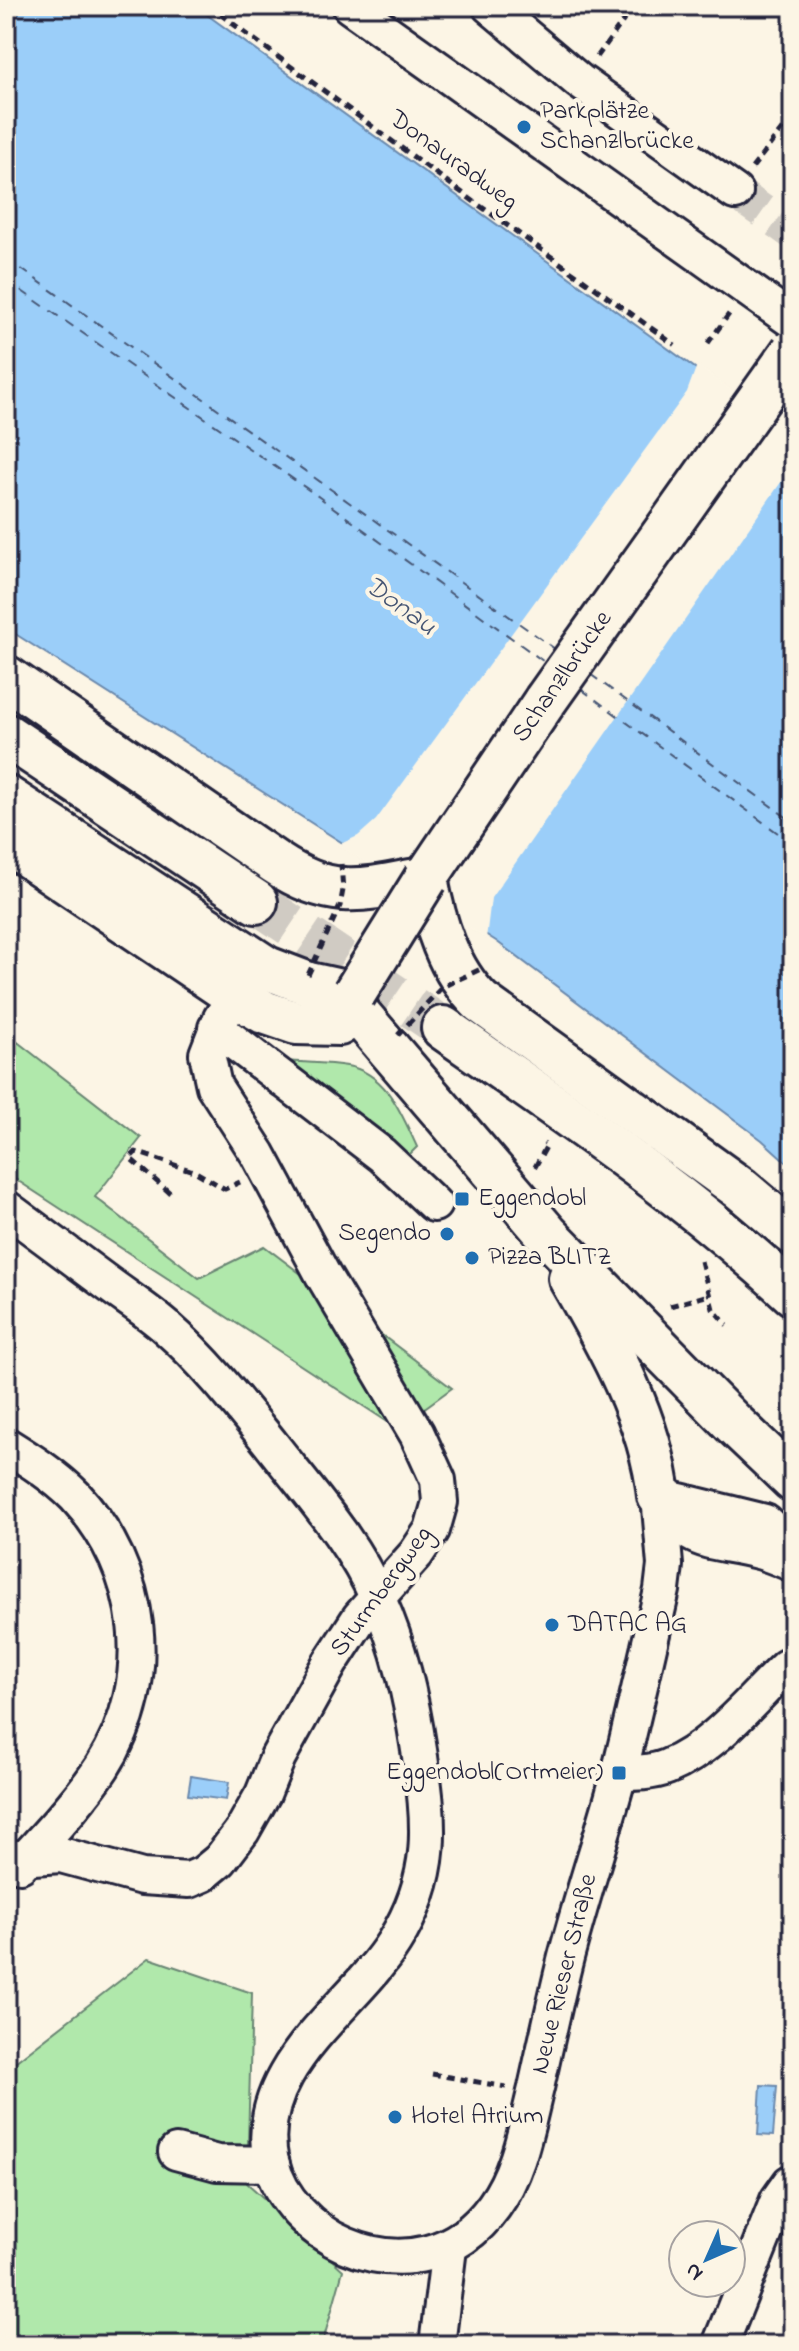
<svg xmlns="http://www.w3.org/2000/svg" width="799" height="2351" font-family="'Indie Flower',sans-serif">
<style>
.green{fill:#b0e8ab;stroke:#698573;stroke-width:2}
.water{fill:#9bcef9;stroke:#6b89ad;stroke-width:2}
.pier{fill:#fcf5e5}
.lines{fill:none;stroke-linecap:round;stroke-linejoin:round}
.ferry{stroke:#465674;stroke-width:2;stroke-dasharray:10 8;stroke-linecap:butt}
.minor-tunnel{stroke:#d0cbc3;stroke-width:34;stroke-dasharray:34 17;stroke-linecap:butt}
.major-tunnel{stroke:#d0cbc3;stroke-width:42;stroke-dasharray:42 21;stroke-linecap:butt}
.minor-casing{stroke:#22223b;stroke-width:40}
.major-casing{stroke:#22223b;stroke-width:48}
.path{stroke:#22223b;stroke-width:5;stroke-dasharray:8 6;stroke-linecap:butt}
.minor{stroke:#fcf5e5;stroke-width:34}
.major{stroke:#fcf5e5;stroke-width:42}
.major-bridge-casing{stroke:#22223b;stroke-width:48;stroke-linecap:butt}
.path-bridge{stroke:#22223b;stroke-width:5;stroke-dasharray:8 6;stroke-linecap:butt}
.major-bridge{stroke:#fcf5e5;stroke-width:42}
.poi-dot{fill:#1f6fb2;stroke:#fcf5e5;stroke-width:3}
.labels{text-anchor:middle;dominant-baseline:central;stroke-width:8;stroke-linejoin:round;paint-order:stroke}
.poi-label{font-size:26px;fill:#22223b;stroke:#fcf5e5;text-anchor:start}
.street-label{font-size:26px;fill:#22223b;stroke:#fcf5e5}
.water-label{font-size:28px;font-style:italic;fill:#465674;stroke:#fcf5e5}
</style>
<rect width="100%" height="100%" fill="#fcf5e5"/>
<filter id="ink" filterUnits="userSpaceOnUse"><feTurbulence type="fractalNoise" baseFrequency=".0125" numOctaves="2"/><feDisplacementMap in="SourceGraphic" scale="16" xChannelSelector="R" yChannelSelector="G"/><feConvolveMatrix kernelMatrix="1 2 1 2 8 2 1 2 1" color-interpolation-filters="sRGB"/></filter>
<g filter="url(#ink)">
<g class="green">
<polygon points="6,1033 141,1138 95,1197 199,1278 264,1246 452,1388 397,1428 6,1173"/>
<path d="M285,1061C306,1063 327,1062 347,1066C387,1073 402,1115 417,1147L405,1159Z"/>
<polygon points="149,1958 252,1993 247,2183 343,2270 322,2345 6,2345 6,2069"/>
</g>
<g class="water">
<polygon points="6,6 195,6 793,439 793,1168 762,1140 496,941 6,628"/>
<polygon points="191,1776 229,1782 226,1800 188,1795"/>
<polygon points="761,2085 777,2086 773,2136 758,2135"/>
</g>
<polygon class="pier" points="697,365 793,434 793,465 491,898 486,939 338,845 358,836 376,820 687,392"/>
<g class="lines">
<g class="ferry">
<polyline points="6,258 555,649"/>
<polyline points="6,280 319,497 547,664"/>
<polyline points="590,674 793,822"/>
<polyline points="581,689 793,844"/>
</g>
<polyline class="minor-tunnel" points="735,192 793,233"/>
<polyline class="major-tunnel" points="256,902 443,1028"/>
<defs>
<g id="minor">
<polyline points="350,6 793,321"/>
<polyline points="490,6 579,81 735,192"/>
<polyline points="216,1028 382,1155 434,1204"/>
<path d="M6,1208C40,1233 73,1258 107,1283C127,1298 148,1311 166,1327C206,1362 238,1403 271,1444C309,1493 353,1541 378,1599C400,1647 411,1698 419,1750C430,1824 436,1875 394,1942C351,2010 250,2068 271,2162C279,2198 312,2231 345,2245C401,2269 458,2256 494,2206C519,2172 526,2128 536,2088C545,2047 554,2006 564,1965C580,1901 602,1838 619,1774C634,1713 648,1651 662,1590L665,1565L659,1496"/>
<path d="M6,1445C30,1460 55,1476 75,1496C144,1570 158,1680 102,1767C79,1802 48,1834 20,1865"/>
<path d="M659,1496C688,1548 708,1538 758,1551C770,1554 781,1559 793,1564"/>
<polyline points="659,1496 765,1522 793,1548"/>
<path d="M619,1773C635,1773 652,1773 667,1767C714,1748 750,1701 786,1667L793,1663"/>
<polyline points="6,1859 61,1855 142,1877 189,1880 203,1874 220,1860 242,1831 263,1794 278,1757 330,1663 360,1617 416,1554 432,1530 440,1502 438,1480 417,1434 323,1275 258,1154 214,1086 207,1054 221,1018 236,996"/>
<polyline points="176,2152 217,2163 272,2164"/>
<polyline points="437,2345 449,2248"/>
<polyline points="720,2345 778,2200 790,2183 793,2182"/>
</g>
<g id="major">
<path d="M6,677L276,863C333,901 364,890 426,878"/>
<polyline points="6,735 256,902"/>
<polyline points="6,797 267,968 309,984 354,994 357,1012"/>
<polyline points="6,841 236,996 264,1012 296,1023 339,1024 357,1012"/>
<path d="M426,878C434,922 448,970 481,1002L741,1189L793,1233"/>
<polyline points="426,878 545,701"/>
<polyline points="357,1012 547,1234 732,1422 793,1480"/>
<path d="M443,1028C563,1112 686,1194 793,1294"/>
<path d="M570,1278C608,1344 651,1419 659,1496"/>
</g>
</defs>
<use href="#minor" class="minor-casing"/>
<use href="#major" class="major-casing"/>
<g class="path">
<polyline points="209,6 476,203 675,345"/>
<polyline points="597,57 634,6"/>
<polyline points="793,76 788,83 793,86"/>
<polyline points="752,168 793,115"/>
<polyline points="708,343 729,314"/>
<polyline points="535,1167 547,1145 544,1143"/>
<polyline points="170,1193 130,1158 136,1152 196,1172 225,1189 240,1182"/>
<polyline points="701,1261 713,1309 727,1325"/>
<polyline points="670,1306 709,1295"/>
<polyline points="432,2074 506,2087"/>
</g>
<use href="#minor" class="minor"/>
<use href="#major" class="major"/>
<defs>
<g id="major-bridge">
<polyline points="545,701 793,351"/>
<polyline points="354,994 426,878"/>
</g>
</defs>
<use href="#major-bridge" class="major-bridge-casing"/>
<g class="path-bridge">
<polyline points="308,975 340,906 343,890 341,864"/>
<polyline points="398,1035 442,987 483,968"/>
</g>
<use href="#major-bridge" class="major-bridge"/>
</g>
</g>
<g class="poi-dot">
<circle cx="524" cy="127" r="8"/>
<rect x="454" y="1191" width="16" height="16" rx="4"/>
<circle cx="447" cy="1234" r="8"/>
<circle cx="472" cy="1258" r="8"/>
<circle cx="552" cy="1625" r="8"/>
<rect x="611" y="1765" width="16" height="16" rx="4"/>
<circle cx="395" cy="2117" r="8"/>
</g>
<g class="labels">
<g class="poi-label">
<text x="540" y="112">Parkplätze<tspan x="540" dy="30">Schanzlbrücke</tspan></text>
<text x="478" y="1199">Eggendobl</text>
<text x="431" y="1234" text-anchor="end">Segendo</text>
<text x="488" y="1258">Pizza BLITZ</text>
<text x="568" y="1625">DATAC AG</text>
<text x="603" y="1773" text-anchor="end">Eggendobl(Ortmeier)</text>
<text x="411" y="2117">Hotel Atrium</text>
</g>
<g class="street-label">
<text transform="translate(453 161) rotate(36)">Donauradweg</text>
<text transform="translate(563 677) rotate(-55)">Schanzlbrücke</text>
<text transform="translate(382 1592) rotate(-54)">Sturmbergweg</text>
<text transform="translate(565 1974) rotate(-76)">Neue Rieser Straße</text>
</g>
<g class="water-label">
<text transform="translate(400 607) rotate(36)">Donau</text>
</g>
</g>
<rect width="799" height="2351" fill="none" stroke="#fcf5e5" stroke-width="32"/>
<rect x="16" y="16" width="767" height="2319" fill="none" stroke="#22223b" stroke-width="3" filter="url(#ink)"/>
<g transform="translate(707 2259) rotate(225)"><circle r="38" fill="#fcf5e5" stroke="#a5a1a1" stroke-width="2"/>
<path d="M0-6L14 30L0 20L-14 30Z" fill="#1f6fb2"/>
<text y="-12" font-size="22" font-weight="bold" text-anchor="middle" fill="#22223b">N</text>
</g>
</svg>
